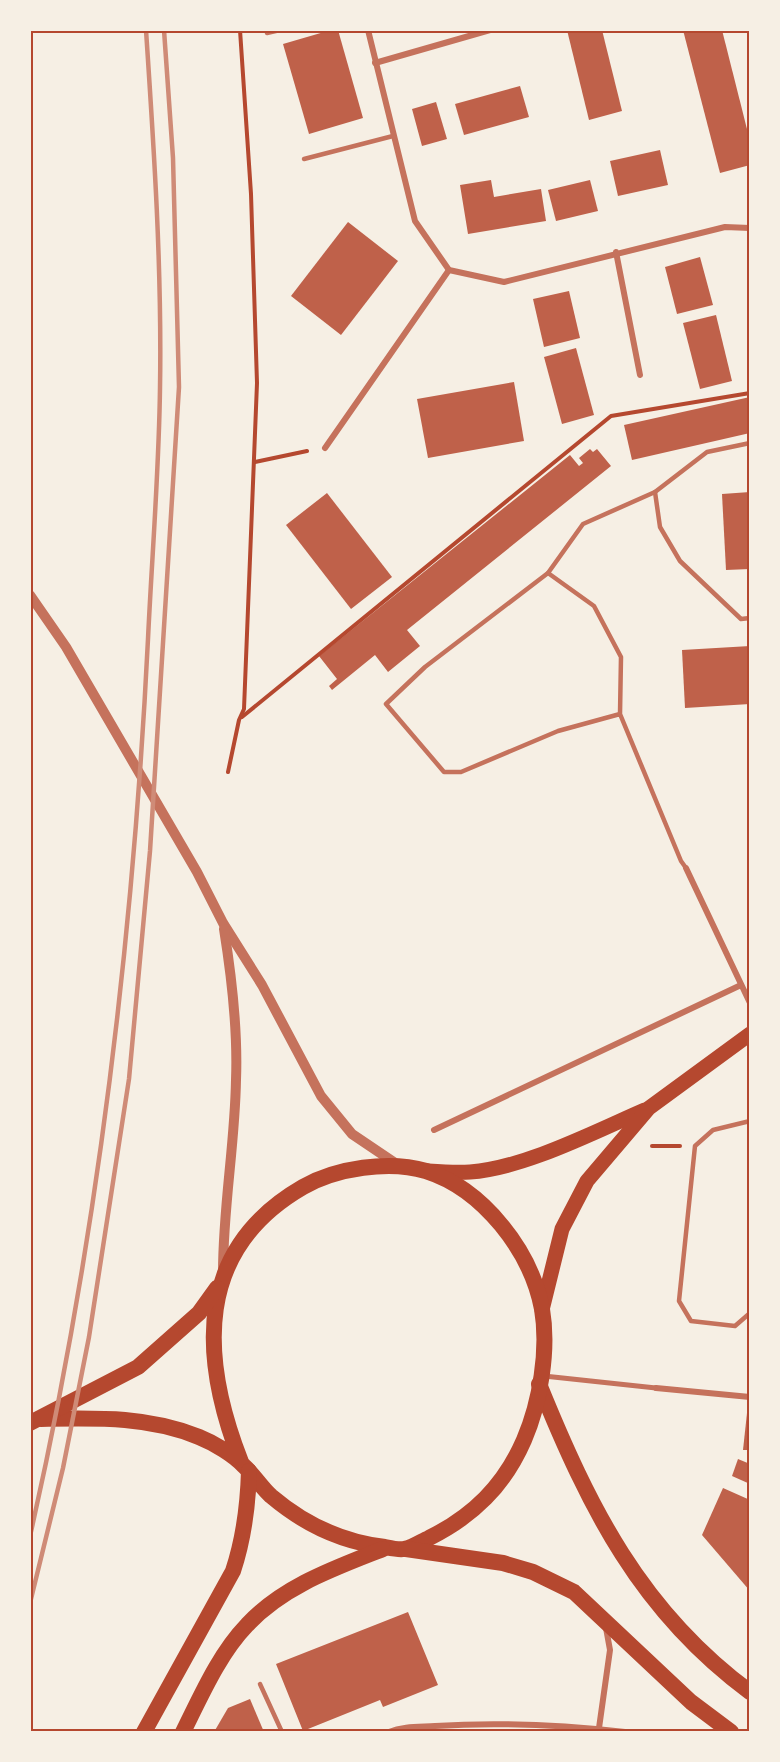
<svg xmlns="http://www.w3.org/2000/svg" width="780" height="1762" font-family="'Alegreya Sans',sans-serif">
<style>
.building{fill:#bf614a}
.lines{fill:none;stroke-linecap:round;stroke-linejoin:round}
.path{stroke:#b5482f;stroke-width:4}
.service{stroke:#c5725c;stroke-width:4.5}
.pedestrian{stroke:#c5725c;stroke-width:5}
.minor{stroke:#c5725c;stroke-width:6}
.tertiary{stroke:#c5725c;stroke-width:10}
.primary{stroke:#b5482f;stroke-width:15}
.trunk{stroke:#b5482f;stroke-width:16}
.rail{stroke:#cf8b77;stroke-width:4.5}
.neatline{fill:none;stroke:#b5482f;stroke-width:2}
</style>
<rect width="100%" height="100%" fill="#f6efe4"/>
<g class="building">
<polygon points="331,30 338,30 363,118 309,134 283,44"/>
<polygon points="567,30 602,30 622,111 589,120"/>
<polygon points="683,30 722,30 750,141 750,165 720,173"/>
<polygon points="520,86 529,117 464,135 455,104"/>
<polygon points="436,102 447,139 422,146 412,109"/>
<polygon points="660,150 668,185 618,196 610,161"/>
<polygon points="491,180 494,197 541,189 546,221 468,234 460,185"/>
<polygon points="590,180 598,211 556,221 548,190"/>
<polygon points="348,222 398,261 341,335 291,296"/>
<polygon points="700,257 713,305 677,314 665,267"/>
<polygon points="569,291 580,338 544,347 533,299"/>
<polygon points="716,315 732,381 700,389 683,323"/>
<polygon points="576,348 594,415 562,424 544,357"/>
<polygon points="514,382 524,441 428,458 417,399"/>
<polygon points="750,397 750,433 632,460 624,425"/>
<polygon points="590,449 593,452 597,449 611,466 407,630 420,646 388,672 375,655 332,690 329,686 337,679 319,656 570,455 579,466 583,463 579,458"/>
<polygon points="750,492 750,569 726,570 722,494"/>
<polygon points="327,493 392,577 351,609 286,525"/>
<polygon points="750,646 750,704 685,708 682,650"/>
<polygon points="747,1413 750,1414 750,1450 743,1450"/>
<polygon points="738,1459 750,1464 750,1484 732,1476"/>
<polygon points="723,1488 750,1500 750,1591 702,1535"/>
<polygon points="408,1612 438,1685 383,1707 380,1700 303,1731 276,1664"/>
<polygon points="250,1699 264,1732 214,1732 228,1708"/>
</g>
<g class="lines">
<g class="path">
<polyline points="255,462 307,451"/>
<polyline points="242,717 611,416 750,393"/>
<polyline points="228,772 239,720 244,709 257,383 251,194 240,30"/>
<polyline points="652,1146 680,1146"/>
</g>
<g class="service">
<polyline points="267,33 280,30"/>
<polyline points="304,159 393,136"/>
<polyline points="655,492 660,527 680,561 741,619 750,618"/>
<polyline points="548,573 583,524 655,492 707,452 750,443"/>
<polyline points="620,714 558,731 461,772 444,772 386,704 425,667 548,573 594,606 621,657 620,714 681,861 686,868"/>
<polyline points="750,1121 713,1130 695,1146 679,1301 691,1321 735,1326 750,1313"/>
<polyline points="260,1684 282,1732"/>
</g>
<polyline class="pedestrian" points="544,1376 656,1388"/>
<g class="minor">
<polyline points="368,30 415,221 449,270 504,282 725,227 750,228"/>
<polyline points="375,63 490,30"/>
<polyline points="616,252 640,375"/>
<polyline points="325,448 449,270"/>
<polyline points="686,868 750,1003"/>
<polyline points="434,1130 741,985"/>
<polyline points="656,1388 750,1397"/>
<polyline points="599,1728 610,1650 606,1628"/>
<path d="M389,1732C403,1726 419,1727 435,1726C497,1722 563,1725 625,1732"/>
<polyline points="663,1732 674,1732"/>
</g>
<g class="tertiary">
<polyline points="30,595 66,647 197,872 223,923 262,985 321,1096 352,1134 398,1165"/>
<path d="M223,1272C223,1207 235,1144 236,1080C238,1029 232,979 224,929"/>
</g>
<g class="primary">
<path d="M428,1171C442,1172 457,1173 470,1172C525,1168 594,1132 645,1110"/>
<polyline points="542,1310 562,1229 587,1181 649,1108 750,1034"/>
</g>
<g class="trunk">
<path d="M539,1384C589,1507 640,1611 750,1692"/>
<path d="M41,1419C96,1418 148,1416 199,1437C214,1443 234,1455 244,1466C254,1475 261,1487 271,1496C304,1524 341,1542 385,1547C390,1548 399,1550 404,1549C412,1548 422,1541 429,1538C473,1516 504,1486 524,1440C540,1403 549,1350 542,1309C531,1251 483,1189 426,1171C389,1160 336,1168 303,1187C194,1250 200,1357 241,1462"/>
<polyline points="30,1423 138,1367 199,1313 217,1288"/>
<polyline points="406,1549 503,1563 533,1572 574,1592 691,1702 731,1732"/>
<path d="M144,1732L233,1571C244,1538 248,1505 249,1471"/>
<path d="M183,1732C201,1696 219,1654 247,1625C283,1586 335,1568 383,1549"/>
</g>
<g class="rail">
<path d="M30,1536C97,1241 133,940 148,639C152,555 159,471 160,388C162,269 154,149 146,30"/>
<polyline points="30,1603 63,1468 89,1337 129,1079 150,851 179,387 173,158 164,30"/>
</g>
</g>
<rect width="780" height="1762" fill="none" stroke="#f6efe4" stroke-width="63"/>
<rect x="32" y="32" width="716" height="1698" class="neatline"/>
</svg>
